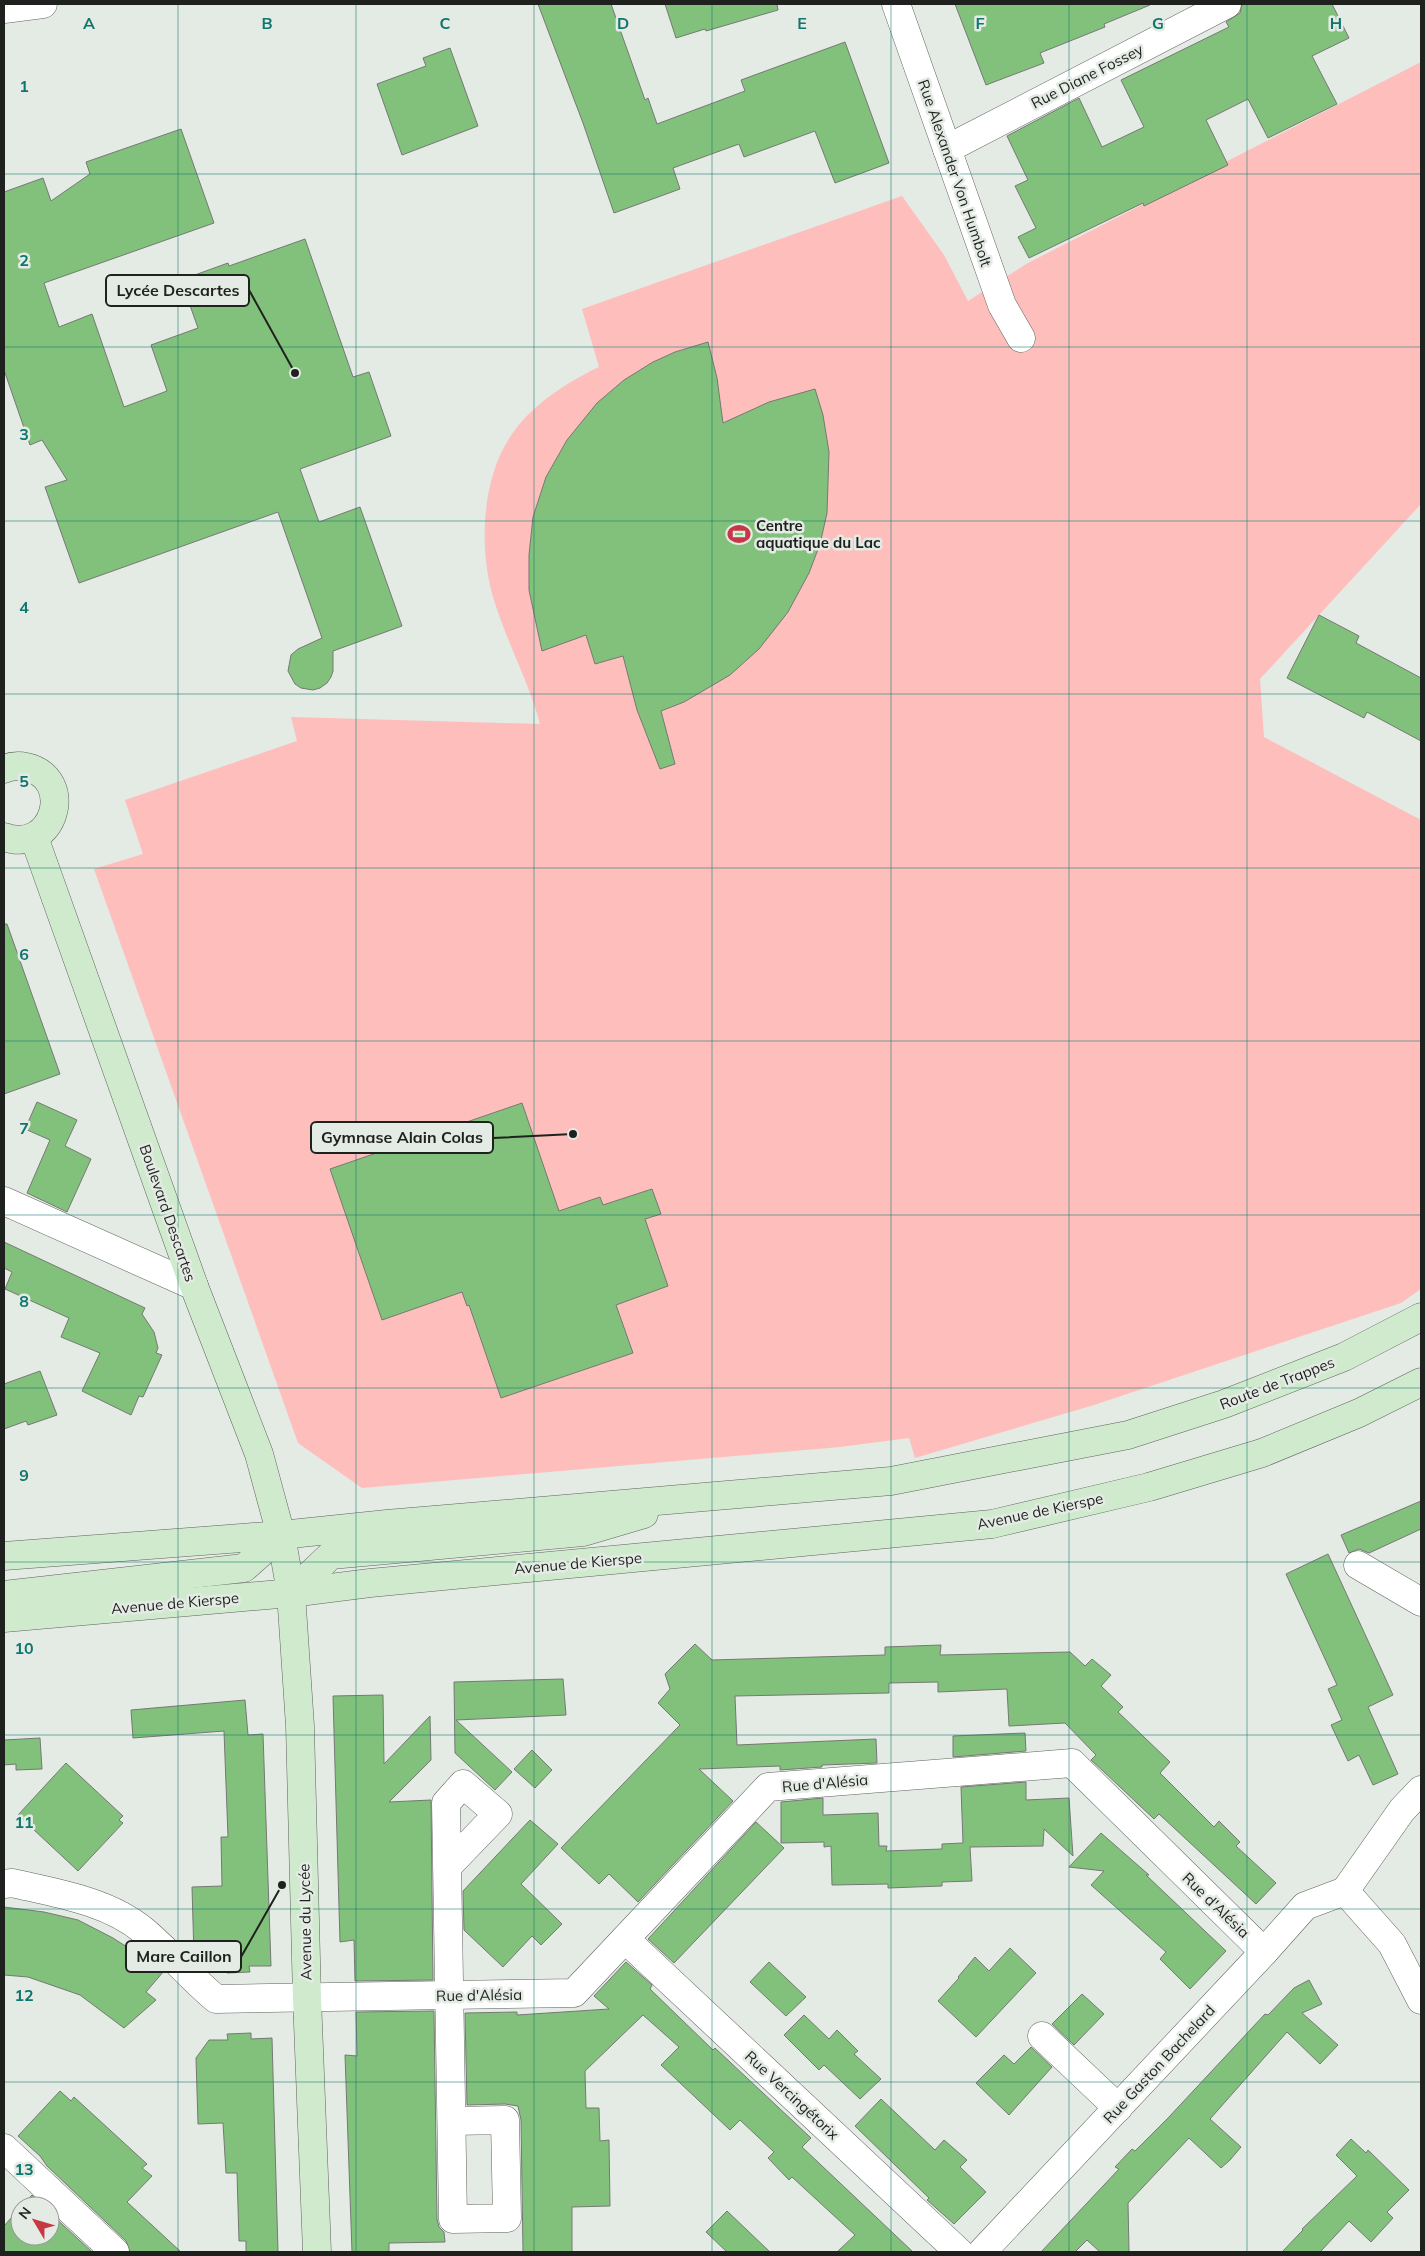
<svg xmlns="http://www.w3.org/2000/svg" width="1425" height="2256" font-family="Mulish,sans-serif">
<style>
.green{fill:#febebc}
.building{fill:#82c17b;stroke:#757974}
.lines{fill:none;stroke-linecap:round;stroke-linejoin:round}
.street-casing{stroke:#5f635e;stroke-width:29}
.secondary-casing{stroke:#5f635e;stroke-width:29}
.street{stroke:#fff;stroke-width:28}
.secondary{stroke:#cfeacc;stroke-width:28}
.grid{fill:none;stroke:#0f766e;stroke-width:1;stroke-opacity:0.55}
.labels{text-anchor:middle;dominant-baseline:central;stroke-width:5;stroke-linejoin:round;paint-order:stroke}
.street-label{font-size:15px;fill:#1f211f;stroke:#e4eae4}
.poi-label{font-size:15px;font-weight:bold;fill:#1f211f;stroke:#e4eae4;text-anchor:start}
.grid-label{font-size:16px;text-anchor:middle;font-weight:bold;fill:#0f766e;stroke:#e4eae4;stroke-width:5;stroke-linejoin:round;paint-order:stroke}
.leader{fill:none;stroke:#1f211f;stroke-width:2}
.callout-dot{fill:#1f211f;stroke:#e4eae4;stroke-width:2}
.callout{fill:#e4eae4;stroke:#1f211f;stroke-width:2}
.callout-label{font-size:16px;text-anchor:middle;font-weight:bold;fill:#1f211f}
</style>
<rect width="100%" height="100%" fill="#e4eae4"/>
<path class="green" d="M1421,62V504L1260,679L1264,737L1421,820V1289L1401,1303L1094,1405L915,1458L909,1438L840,1447L362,1488L298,1443L94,869L143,854L125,800L297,741L291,717L540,724C529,682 507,643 494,600C478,549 481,474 515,430C536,402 568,382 599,367L582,309L902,196L944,255L968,301L1028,263Z"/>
<g class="building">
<polygon points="538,4 611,4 645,100 648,98 657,124 745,91 741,80 845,42 889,163 835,183 815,131 744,157 739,144 673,168 680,189 614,213 583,123"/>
<polygon points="665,4 777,4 778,10 706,31 705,29 676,38"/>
<polygon points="955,4 1150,4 1150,5 1104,24 1105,27 1040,53 1044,63 986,85"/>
<polygon points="1242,4 1332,4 1349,38 1312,56 1337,104 1268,138 1248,99 1206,120 1228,165 1144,206 1143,203 1029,258 1018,237 1036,228 1015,186 1028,180 1007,136 1079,98 1102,147 1144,127 1121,80 1229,27 1226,22 1240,13"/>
<polygon points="450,48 478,126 402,155 377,84 426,66 423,58"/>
<polygon points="181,129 214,223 44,283 59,327 92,314 124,407 167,391 151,345 198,328 181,280 228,263 229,266 305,239 353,377 369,372 391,436 300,469 319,522 360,507 402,626 333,651 333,671 331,677 327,683 320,688 313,690 301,688 295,684 288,671 291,655 298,649 322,638 278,512 79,583 45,487 67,480 42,440 30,445 4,370 4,192 43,178 51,201 90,174 86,162"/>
<polygon points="708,342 717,378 723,423 769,402 815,389 823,415 829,452 827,513 820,544 809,573 788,612 759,649 730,675 684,702 661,711 675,764 660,769 637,710 623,656 595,664 586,635 542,651 529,590 529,555 533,517 546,477 567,440 597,403 624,380 653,362 675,352"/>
<polygon points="1319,615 1359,636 1356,643 1421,678 1421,741 1367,712 1364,718 1287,678"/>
<polygon points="4,924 7,924 60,1074 4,1094"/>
<polygon points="37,1102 77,1120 65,1146 91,1159 67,1212 27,1193 50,1140 25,1129"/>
<polygon points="522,1103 559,1211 600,1197 603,1205 652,1189 661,1214 645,1219 668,1286 616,1305 633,1353 501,1398 469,1305 467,1306 462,1292 382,1320 330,1169"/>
<polygon points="4,1242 145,1308 142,1314 154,1332 158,1348 156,1353 162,1355 143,1397 139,1396 131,1415 82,1391 100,1353 61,1337 69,1318 5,1289 12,1272 4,1268"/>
<polygon points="40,1371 57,1415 28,1425 26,1421 4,1429 4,1384"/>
<polygon points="1421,1501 1421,1529 1369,1553 1359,1549 1349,1553 1341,1535"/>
<polygon points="1328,1554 1393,1695 1368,1707 1398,1774 1373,1785 1359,1755 1348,1761 1331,1725 1342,1720 1328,1689 1337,1685 1286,1574"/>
<polygon points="695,1644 712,1660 885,1655 885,1647 941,1645 940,1655 1070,1652 1085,1666 1092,1659 1111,1675 1101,1686 1123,1707 1118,1712 1170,1762 1160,1773 1214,1827 1219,1821 1240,1842 1236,1846 1276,1883 1256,1904 1159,1814 1154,1819 1102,1770 1091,1760 1096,1755 1065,1723 1009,1726 1007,1689 938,1692 938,1682 889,1683 889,1693 735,1696 737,1745 876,1739 877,1763 822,1765 822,1767 780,1770 780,1766 699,1769 733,1801 638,1902 609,1874 599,1884 561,1848 680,1725 658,1703 670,1689 665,1674"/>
<polygon points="563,1679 566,1715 456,1720 512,1772 495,1790 455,1753 454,1682"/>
<polygon points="383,1695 384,1764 430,1716 431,1760 389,1802 431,1800 433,1980 355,1981 354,1940 340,1942 333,1696"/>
<polygon points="245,1700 248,1735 263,1734 271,1966 249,1966 250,1972 227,1973 226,1967 208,1967 194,1957 192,1887 222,1886 221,1837 228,1837 224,1731 133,1738 131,1710"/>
<polygon points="1025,1733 1026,1751 953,1757 953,1736"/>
<polygon points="40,1738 42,1769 16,1770 16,1764 4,1765 4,1740"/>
<polygon points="532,1750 552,1770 535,1788 514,1769"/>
<polygon points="66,1763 123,1816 119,1820 123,1823 78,1871 18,1815"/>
<polygon points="1026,1782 1026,1800 1069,1798 1073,1856 1044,1829 1043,1846 970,1847 972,1881 942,1882 942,1886 888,1888 888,1884 832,1885 831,1846 824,1847 824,1842 781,1843 781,1802 823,1798 823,1815 878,1813 879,1846 887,1846 886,1851 942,1849 942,1844 963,1843 961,1787"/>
<polygon points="530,1820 558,1844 521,1884 562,1924 541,1945 532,1936 503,1967 464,1930 463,1891"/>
<polygon points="756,1822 784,1848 674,1963 648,1939"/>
<polygon points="1101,1833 1149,1875 1146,1875 1226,1951 1190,1989 1160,1959 1166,1952 1091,1885 1104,1871 1069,1867"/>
<polygon points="4,1907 44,1912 78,1920 113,1938 164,1971 146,1992 156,2000 124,2028 80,1995 28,1977 4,1975"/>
<polygon points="1010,1948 1036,1973 976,2037 938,2001 959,1978 958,1977 975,1957 989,1971"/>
<polygon points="626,1962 652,1985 650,1989 713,2050 715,2048 811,2138 802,2147 913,2252 837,2252 855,2235 792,2177 789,2180 768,2158 774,2152 740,2120 730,2130 661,2065 679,2047 643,2015 585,2071 586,2108 599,2108 600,2141 609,2140 610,2206 572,2207 572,2252 523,2252 521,2120 518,2106 505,2104 467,2105 465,2013 517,2012 517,2015 609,2009 594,1996"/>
<polygon points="769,1962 806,1997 786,2016 750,1982"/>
<polygon points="1309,1980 1322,2004 1302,2013 1338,2045 1320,2064 1287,2032 1210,2119 1241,2147 1230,2160 1221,2168 1189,2138 1128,2203 1129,2252 1100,2252 1087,2240 1075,2252 1041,2252 1119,2169 1115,2167 1132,2149 1135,2151 1168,2118 1265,2014 1268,2015 1294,1988"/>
<polygon points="1082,1994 1104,2014 1074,2045 1052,2024"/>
<polygon points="434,2011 437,2219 439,2227 444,2232 445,2242 389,2243 389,2252 352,2252 345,2055 357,2056 356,2012"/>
<polygon points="804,2015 829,2039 837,2030 858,2051 854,2054 881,2079 860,2099 824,2065 819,2070 784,2035"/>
<polygon points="251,2033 251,2039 272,2038 278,2252 246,2252 246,2241 239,2241 237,2173 226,2173 223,2123 198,2124 196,2058 209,2040 228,2040 227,2034"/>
<polygon points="1031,2047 1052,2067 1009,2115 976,2083 1004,2055 1014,2064"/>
<polygon points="60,2091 71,2101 74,2097 147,2164 142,2168 152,2176 127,2202 181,2252 130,2252 126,2241 47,2166 40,2156 18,2136"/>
<polygon points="881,2099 935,2150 944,2140 967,2160 960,2167 986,2192 954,2224 927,2200 929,2198 855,2126"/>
<polygon points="1351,2139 1366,2153 1368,2150 1409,2190 1387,2212 1393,2218 1371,2242 1349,2221 1320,2252 1282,2252 1303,2230 1302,2229 1357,2176 1336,2155"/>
<polygon points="32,2195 43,2206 22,2206"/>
<polygon points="20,2208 20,2236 50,2236 50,2213 92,2252 4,2252 4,2226"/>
<polygon points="727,2211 770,2252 727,2252 706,2232"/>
</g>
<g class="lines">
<defs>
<g id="street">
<polyline points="896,4 1002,305 1021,338"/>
<polyline points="4,9 43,4"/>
<polyline points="947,149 1227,4"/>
<polyline points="4,1201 194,1286"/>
<polyline points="1358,1565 1421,1602"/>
<path d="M447,1867L498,1814L463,1784L446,1803C448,1942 451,2080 453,2219L507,2218L505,2120L452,2121"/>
<path d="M4,1884L12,1883C56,1893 108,1901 144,1931C169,1952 191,1978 216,1999L574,1993L768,1787L1072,1763L1264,1952"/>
<polyline points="1345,1891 1392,1944 1421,2000"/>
<polyline points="1345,1891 1402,1810 1421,1790"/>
<polyline points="625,1939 959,2252"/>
<polyline points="1042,2036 1118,2108"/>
<polyline points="4,2148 115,2252"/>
<polyline points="982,2252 1264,1952 1305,1906 1345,1891"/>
</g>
<g id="secondary">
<path d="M4,769C11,766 18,765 26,767C76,778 55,855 4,837"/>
<polyline points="34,837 194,1286 259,1454 281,1535 291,1593 300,1726 307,1998 317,2252"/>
<polyline points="4,1556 281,1535 387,1524 891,1481 1128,1435 1224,1404 1344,1357 1421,1317"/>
<polyline points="291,1593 331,1555 583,1532 644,1514"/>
<polyline points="4,1595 244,1568 281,1535"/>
<polyline points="4,1618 291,1593 370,1583 992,1524 1149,1487 1262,1453 1359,1413 1421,1382"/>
</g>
</defs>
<use href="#street" class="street-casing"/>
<use href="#secondary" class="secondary-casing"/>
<use href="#street" class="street"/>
<use href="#secondary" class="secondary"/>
</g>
<path class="grid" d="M178,4V2252M356,4V2252M534,4V2252M712,4V2252M891,4V2252M1069,4V2252M1247,4V2252M4,174H1421M4,347H1421M4,521H1421M4,694H1421M4,868H1421M4,1041H1421M4,1215H1421M4,1388H1421M4,1562H1421M4,1735H1421M4,1909H1421M4,2082H1421"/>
<defs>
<symbol id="stadium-bare" viewBox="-9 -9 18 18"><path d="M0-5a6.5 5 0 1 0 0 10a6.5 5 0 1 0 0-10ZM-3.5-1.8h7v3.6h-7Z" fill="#c73744" stroke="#e4eae4" stroke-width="2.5" paint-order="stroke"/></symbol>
</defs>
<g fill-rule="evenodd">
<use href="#stadium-bare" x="723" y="518" width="32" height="32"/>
</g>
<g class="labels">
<g class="street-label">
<text transform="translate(1087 76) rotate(-27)">Rue Diane Fossey</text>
<text transform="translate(955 173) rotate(71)">Rue Alexander Von Humbolt</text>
<text transform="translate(168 1213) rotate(71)">Boulevard Descartes</text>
<text transform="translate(1277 1383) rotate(-21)">Route de Trappes</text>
<text transform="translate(1040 1511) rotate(-12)">Avenue de Kierspe</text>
<text transform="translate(578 1563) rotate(-5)">Avenue de Kierspe</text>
<text transform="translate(175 1603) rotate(-5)">Avenue de Kierspe</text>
<text transform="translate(825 1783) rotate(-5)">Rue d'Alésia</text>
<text transform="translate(1216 1905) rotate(44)">Rue d'Alésia</text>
<text transform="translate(305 1922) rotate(-91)">Avenue du Lycée</text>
<text transform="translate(479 1995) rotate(-1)">Rue d'Alésia</text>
<text transform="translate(1159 2064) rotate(-47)">Rue Gaston Bachelard</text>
<text transform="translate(792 2095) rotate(43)">Rue Vercingétorix</text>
</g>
<g class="poi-label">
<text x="756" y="525">Centre<tspan x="756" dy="17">aquatique du Lac</tspan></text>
</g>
</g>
<g class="grid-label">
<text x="89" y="29">A</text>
<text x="267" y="29">B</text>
<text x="445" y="29">C</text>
<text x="623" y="29">D</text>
<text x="802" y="29">E</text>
<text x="980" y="29">F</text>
<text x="1158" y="29">G</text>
<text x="1336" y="29">H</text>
<text x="24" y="92">1</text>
<text x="24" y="266">2</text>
<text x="24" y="440">3</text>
<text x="24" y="613">4</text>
<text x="24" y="787">5</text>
<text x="24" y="960">6</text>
<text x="24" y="1134">7</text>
<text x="24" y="1307">8</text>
<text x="24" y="1481">9</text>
<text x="24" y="1654">10</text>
<text x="24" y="1828">11</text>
<text x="24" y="2001">12</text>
<text x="24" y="2175">13</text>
</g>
<path class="leader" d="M295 373L249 290M573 1134L493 1138M282 1885L241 1957"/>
<g class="callout-dot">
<circle cx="295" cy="373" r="5"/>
<circle cx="573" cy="1134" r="5"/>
<circle cx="282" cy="1885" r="5"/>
</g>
<g class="callout">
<rect x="106" y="275" width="143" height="31" rx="5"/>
<rect x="311" y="1122" width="182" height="31" rx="5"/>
<rect x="126" y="1941" width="115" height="31" rx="5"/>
</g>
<g class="callout-label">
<text x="178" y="296">Lycée Descartes</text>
<text x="402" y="1143">Gymnase Alain Colas</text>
<text x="184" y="1962">Mare Caillon</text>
</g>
<rect width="1425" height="2256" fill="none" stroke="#1f211f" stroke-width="10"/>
<g transform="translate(35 2221) rotate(308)"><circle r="24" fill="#e4eae4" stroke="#959a95"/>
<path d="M0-4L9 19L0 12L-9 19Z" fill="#c73744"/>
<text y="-8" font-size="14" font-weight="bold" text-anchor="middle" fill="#1f211f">N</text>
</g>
</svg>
